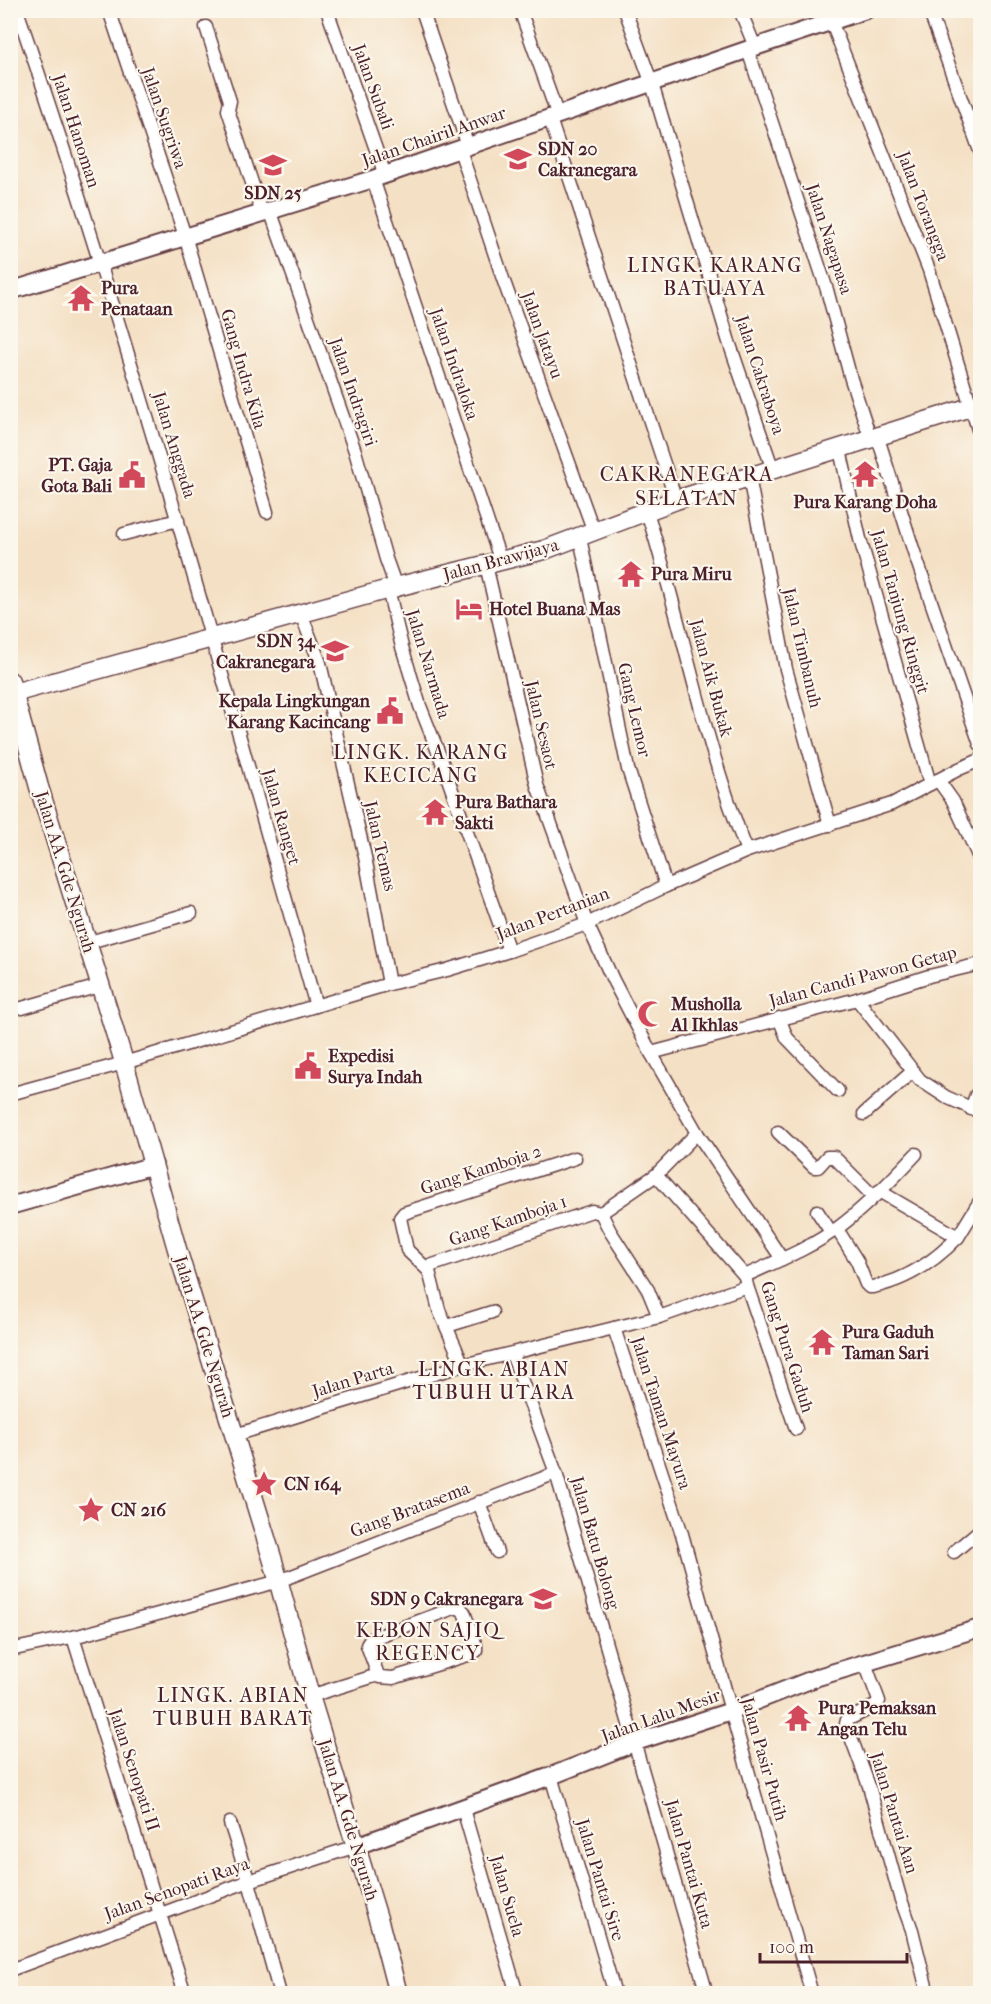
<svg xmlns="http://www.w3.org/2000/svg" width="991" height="2004" font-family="'IM FELL French Canon',serif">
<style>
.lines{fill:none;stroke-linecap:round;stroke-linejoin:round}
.street-casing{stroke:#643c42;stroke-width:15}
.secondary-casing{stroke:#643c42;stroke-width:20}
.primary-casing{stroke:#643c42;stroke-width:21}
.street{stroke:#fff;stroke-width:12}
.secondary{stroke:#fff;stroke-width:16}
.primary{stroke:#fff;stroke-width:18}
.labels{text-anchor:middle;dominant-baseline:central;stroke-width:4.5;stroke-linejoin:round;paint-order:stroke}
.street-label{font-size:18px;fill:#4a1f2b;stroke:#fbf7ec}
.poi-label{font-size:18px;font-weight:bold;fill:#4a1f2b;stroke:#fbf7ec;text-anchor:start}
.neighbourhood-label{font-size:20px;letter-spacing:1.5px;fill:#4a1f2b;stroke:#fbf7ec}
.quarter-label{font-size:21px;letter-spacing:1.5px;fill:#4a1f2b;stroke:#fbf7ec}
</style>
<rect width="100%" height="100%" fill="#fbf7ec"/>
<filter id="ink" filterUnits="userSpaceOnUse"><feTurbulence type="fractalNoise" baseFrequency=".0167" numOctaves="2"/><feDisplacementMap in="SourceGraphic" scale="12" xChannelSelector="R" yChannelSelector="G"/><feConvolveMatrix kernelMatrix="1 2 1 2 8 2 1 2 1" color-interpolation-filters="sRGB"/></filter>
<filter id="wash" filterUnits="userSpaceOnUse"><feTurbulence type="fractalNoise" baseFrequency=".008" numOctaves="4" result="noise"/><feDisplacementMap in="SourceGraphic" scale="24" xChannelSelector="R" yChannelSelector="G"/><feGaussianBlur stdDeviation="1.35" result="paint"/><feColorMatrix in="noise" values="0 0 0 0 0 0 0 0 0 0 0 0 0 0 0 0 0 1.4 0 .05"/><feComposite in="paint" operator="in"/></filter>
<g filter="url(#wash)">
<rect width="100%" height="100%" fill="#f4e0c4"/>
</g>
<g filter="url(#ink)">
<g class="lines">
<defs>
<g id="street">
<path d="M17,10C130,338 221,672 316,1006"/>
<polyline points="109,10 185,236 267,512"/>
<polyline points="327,10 385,175"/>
<polyline points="422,10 468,146"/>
<polyline points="520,10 558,116"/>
<polyline points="625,10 652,84 729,342 773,470"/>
<polyline points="740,10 755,47"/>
<polyline points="929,10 980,151"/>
<polyline points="831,21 929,270 980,436"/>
<polyline points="206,27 230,101 228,110 262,213"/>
<polyline points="748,50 827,290 851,379 871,440"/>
<polyline points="550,119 676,500"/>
<polyline points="460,150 503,279 594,532"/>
<polyline points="373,179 501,562"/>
<polyline points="270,210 355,451 386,559 396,587"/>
<polyline points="878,438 913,549 980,744"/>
<polyline points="840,450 860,539 930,784"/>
<polyline points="749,477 786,669 830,825"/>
<path d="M647,512C683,625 702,740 747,851"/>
<polyline points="124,534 178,520"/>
<polyline points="580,538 628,769 666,886"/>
<polyline points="486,565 537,785 587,924 613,980 651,1053 697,1133 656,1175 745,1276"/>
<polyline points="388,589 402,647 420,706 441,759 509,951"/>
<polyline points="301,614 320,663 365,857 389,984"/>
<polyline points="938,780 953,801 980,860"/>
<polyline points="86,943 191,913"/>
<polyline points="857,999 920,1080 946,1097 980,1112"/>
<polyline points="22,1008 99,986"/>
<polyline points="779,1018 787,1038 838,1091"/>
<polyline points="651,1053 857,999 929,976 980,964"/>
<polyline points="10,1094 124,1063 389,984 447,970 509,951 587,924 666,886 747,851 892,804 959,769 980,760"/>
<polyline points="971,1109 976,1095"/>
<polyline points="864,1114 912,1072"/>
<polyline points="778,1132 814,1167 818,1167 827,1157 834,1157 873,1196"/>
<polyline points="697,1133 782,1259"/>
<polyline points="879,1191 958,1237 980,1201"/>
<polyline points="817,1211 831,1232"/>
<polyline points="601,1213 610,1231 648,1290 659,1317"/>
<polyline points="601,1213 656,1175"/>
<path d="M837,1229L857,1261L866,1284L869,1287H873C906,1280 935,1261 958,1237"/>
<polyline points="427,1267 592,1211 601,1213"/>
<path d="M745,1276C777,1261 811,1248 839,1227C867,1206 892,1180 916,1154"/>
<polyline points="745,1276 747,1286 796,1429"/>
<polyline points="447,1326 492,1312"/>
<polyline points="614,1328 659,1317 747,1286"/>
<polyline points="512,1354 556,1473 577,1544 707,1994"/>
<polyline points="463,1365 439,1310 429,1271 407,1250 400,1218 404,1213 575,1158"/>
<polyline points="235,1435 463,1365 614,1328 682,1534 731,1711 812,1994"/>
<polyline points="479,1502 497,1552"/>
<polyline points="954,1552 980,1530"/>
<polyline points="73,1637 185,1994"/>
<polyline points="10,1650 81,1635 279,1581 556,1473"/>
<polyline points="865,1663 879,1701 877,1705 847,1720 846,1724 869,1786 900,1897 912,1930 928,1994"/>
<polyline points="310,1696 378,1675 380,1677 393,1678 471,1654 476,1651 476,1646 464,1612 460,1608 454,1608 371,1639 367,1645 378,1675"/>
<polyline points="551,1776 615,1994"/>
<polyline points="463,1809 517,1994"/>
<polyline points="230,1823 249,1882 280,1994"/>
<polyline points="10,1970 252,1880 356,1846"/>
</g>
<g id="secondary">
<polyline points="10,291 373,179 755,47 866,10"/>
<polyline points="10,1206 154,1165"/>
<polyline points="356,1846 551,1776 639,1741 731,1711 818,1677 980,1628"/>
</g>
<g id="primary">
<polyline points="10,681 39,787 121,1052 177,1249 273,1561 310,1696 380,1925 398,1994"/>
<polyline points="10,694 396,587 544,550 676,500 980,404"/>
</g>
</defs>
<use href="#street" class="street-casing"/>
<use href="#secondary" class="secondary-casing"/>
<use href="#primary" class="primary-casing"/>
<use href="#street" class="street"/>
<use href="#secondary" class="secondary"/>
<use href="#primary" class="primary"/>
</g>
</g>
<defs>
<symbol id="school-bare" viewBox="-9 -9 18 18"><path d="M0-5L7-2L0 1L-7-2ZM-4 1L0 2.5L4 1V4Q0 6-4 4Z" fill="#d1495b" stroke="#fbf7ec" stroke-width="2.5" paint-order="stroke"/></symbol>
<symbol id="temple-bare" viewBox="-9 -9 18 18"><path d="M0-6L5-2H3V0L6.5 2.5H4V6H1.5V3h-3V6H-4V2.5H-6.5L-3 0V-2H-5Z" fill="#d1495b" stroke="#fbf7ec" stroke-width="2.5" paint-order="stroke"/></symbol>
<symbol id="civic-bare" viewBox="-9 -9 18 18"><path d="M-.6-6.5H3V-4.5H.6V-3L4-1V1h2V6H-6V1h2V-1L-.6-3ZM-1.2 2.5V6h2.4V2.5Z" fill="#d1495b" stroke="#fbf7ec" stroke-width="2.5" paint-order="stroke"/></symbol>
<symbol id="hotel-bare" viewBox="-9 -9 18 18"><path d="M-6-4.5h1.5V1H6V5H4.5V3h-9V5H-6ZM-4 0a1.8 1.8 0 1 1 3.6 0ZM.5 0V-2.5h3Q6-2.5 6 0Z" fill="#d1495b" stroke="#fbf7ec" stroke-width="2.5" paint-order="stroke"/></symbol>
<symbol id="mosque-bare" viewBox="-9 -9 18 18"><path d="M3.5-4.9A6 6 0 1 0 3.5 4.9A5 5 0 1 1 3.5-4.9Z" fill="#d1495b" stroke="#fbf7ec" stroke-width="2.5" paint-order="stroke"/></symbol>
<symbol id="sight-bare" viewBox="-9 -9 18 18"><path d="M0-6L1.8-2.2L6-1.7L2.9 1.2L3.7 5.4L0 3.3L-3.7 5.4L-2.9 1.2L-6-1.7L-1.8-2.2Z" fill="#d1495b" stroke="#fbf7ec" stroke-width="2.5" paint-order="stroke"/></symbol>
</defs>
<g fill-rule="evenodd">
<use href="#school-bare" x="499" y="140" width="38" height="38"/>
<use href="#school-bare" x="254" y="146" width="38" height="38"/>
<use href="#temple-bare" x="62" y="279" width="38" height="38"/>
<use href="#temple-bare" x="846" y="455" width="38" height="38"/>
<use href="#civic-bare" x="113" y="456" width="38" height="38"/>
<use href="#temple-bare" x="612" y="555" width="38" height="38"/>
<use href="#hotel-bare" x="450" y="590" width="38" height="38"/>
<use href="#school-bare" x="316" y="632" width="38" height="38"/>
<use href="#civic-bare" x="371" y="692" width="38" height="38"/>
<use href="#temple-bare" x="416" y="793" width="38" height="38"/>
<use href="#mosque-bare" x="632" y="995" width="38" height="38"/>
<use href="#civic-bare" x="289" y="1047" width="38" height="38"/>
<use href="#temple-bare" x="803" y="1323" width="38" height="38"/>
<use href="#sight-bare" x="245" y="1465" width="38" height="38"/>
<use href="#sight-bare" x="72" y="1491" width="38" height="38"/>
<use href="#school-bare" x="524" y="1580" width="38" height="38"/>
<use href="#temple-bare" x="779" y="1699" width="38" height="38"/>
</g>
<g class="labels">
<g class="street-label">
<text transform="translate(373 87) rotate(70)">Jalan Subali</text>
<text transform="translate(164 118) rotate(71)">Jalan Sugriwa</text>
<text transform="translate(76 131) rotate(72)">Jalan Hanoman</text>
<text transform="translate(434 137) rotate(-19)">Jalan Chairil Anwar</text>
<text transform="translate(923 206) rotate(69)">Jalan Torangga</text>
<text transform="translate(829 239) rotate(72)">Jalan Nagapasa</text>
<text transform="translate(542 335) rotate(70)">Jalan Jatayu</text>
<text transform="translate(454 364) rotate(71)">Jalan Indraloka</text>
<text transform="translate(243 369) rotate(74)">Gang Indra Kila</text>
<text transform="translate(760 375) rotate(72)">Jalan Cakraboya</text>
<text transform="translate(353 392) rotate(71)">Jalan Indragiri</text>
<text transform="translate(174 445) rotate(73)">Jalan Anggada</text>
<text transform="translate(501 560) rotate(-15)">Jalan Brawijaya</text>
<text transform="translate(900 612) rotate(74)">Jalan Tanjung Ringgit</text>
<text transform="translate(802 648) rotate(77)">Jalan Timbanuh</text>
<text transform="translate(428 664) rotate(73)">Jalan Narmada</text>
<text transform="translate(711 678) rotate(75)">Jalan Aik Bukak</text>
<text transform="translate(634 710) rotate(77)">Gang Lemor</text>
<text transform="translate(541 725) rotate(77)">Jalan Sesaot</text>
<text transform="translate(281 817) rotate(74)">Jalan Ranget</text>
<text transform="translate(380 846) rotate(77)">Jalan Temas</text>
<text transform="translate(65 872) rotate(73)">Jalan AA. Gde Ngurah</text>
<text transform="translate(553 914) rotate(-21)">Jalan Pertanian</text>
<text transform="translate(863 977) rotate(-15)">Jalan Candi Pawon Getap</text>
<text transform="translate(481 1170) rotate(-18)">Gang Kamboja 2</text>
<text transform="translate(508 1221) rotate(-19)">Gang Kamboja 1</text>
<text transform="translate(204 1337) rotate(73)">Jalan AA. Gde Ngurah</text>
<text transform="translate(787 1347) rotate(72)">Gang Pura Gaduh</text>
<text transform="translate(353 1380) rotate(-17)">Jalan Parta</text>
<text transform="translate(661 1413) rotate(72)">Jalan Taman Mayura</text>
<text transform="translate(410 1510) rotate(-21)">Gang Bratasema</text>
<text transform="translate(595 1543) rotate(74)">Jalan Batu Bolong</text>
<text transform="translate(661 1716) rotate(-20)">Jalan Lalu Mesir</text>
<text transform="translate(764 1759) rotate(74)">Jalan Pasir Putih</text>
<text transform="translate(134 1770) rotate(72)">Jalan Senopati II</text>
<text transform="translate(894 1813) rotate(73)">Jalan Pantai Aan</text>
<text transform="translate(348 1820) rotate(73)">Jalan AA. Gde Ngurah</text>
<text transform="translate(689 1864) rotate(74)">Jalan Pantai Kuta</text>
<text transform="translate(600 1880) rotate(73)">Jalan Pantai Sire</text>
<text transform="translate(177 1889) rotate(-20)">Jalan Senopati Raya</text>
<text transform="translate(507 1896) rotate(74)">Jalan Suela</text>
</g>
<g class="poi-label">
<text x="538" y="149">SDN 20<tspan x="538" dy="21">Cakranegara</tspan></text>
<text x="273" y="193" text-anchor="middle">SDN 25</text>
<text x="101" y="288">Pura<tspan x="101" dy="21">Penataan</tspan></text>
<text x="112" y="465" text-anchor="end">PT. Gaja<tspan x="112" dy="21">Gota Bali</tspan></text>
<text x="865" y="502" text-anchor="middle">Pura Karang Doha</text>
<text x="651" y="574">Pura Miru</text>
<text x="489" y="609">Hotel Buana Mas</text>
<text x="315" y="641" text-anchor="end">SDN 34<tspan x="315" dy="21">Cakranegara</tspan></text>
<text x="370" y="701" text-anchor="end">Kepala Lingkungan<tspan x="370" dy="21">Karang Kacincang</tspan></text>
<text x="455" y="802">Pura Bathara<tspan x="455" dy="21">Sakti</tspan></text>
<text x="671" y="1004">Musholla<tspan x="671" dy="21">Al Ikhlas</tspan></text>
<text x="328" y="1056">Expedisi<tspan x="328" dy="21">Surya Indah</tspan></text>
<text x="842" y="1332">Pura Gaduh<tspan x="842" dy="21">Taman Sari</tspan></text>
<text x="284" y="1484">CN 164</text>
<text x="111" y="1510">CN 216</text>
<text x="523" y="1599" text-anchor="end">SDN 9 Cakranegara</text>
<text x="818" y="1708">Pura Pemaksan<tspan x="818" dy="21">Angan Telu</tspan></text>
</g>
<g class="neighbourhood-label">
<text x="715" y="265">LINGK. KARANG<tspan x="715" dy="23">BATUAYA</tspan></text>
<text x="421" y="752">LINGK. KARANG<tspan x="421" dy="23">KECICANG</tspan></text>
<text x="494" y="1369">LINGK. ABIAN<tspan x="494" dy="23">TUBUH UTARA</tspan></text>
<text x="428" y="1630">KEBON SAJIQ<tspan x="428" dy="23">REGENCY</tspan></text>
<text x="233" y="1695">LINGK. ABIAN<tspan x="233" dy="23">TUBUH BARAT</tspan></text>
</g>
<g class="quarter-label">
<text x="687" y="474">CAKRANEGARA<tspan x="687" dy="24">SELATAN</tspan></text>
</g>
</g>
<rect width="991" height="2004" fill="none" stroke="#fbf7ec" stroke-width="36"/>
<path d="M760 1953v9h147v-9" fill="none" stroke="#4a1f2b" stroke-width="3"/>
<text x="769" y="1953" font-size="18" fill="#4a1f2b" stroke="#fbf7ec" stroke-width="4.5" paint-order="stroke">100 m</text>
</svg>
